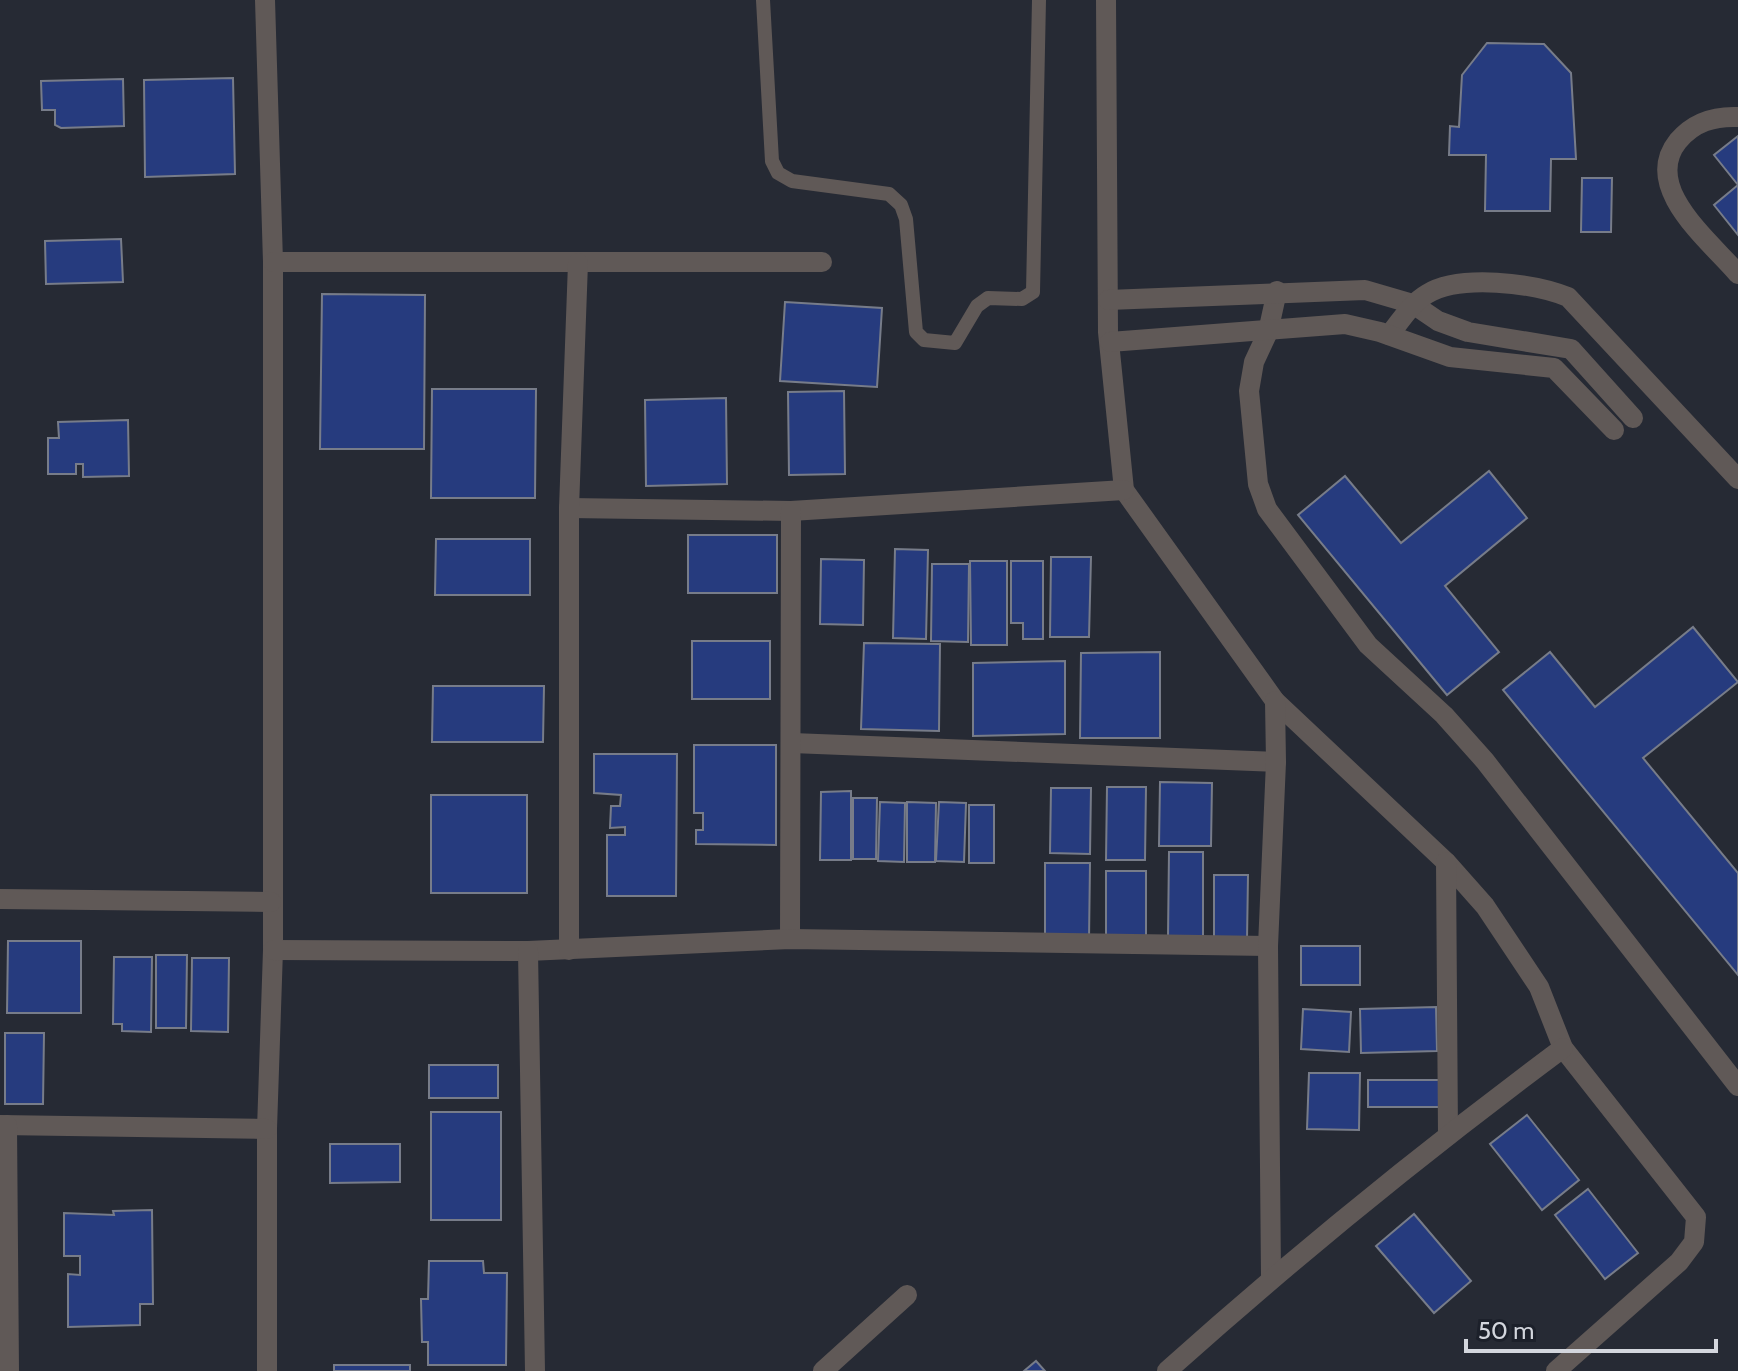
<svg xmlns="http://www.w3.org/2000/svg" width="1738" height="1371" font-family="Cabin,sans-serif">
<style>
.building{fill:#263b7e;stroke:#777c89;stroke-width:2}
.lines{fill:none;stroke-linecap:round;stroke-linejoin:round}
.lane{stroke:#605957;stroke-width:14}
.street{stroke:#605957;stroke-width:20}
</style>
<rect width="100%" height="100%" fill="#262a34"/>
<g class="building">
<polygon points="1487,43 1544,44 1571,73 1576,159 1551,159 1550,211 1485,211 1486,155 1449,155 1450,126 1459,127 1462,75"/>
<polygon points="233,78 235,174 145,177 144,80"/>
<polygon points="123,79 124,126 61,128 55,125 55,110 42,110 41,81"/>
<polygon points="1738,136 1738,235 1714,205 1738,185 1714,155"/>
<polygon points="1582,178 1612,178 1611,232 1581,232"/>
<polygon points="121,239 123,282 46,284 45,241"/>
<polygon points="322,294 425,295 424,449 320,449"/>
<polygon points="785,302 882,308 877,387 780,381"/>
<polygon points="432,389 536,389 535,498 431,498"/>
<polygon points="844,391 845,474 789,475 788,392"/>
<polygon points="726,398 727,484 646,486 645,400"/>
<polygon points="128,420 129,476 83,477 83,464 76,464 76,474 48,474 48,438 59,438 58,422"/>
<polygon points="1489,471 1527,518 1445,586 1499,652 1447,695 1298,515 1345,476 1401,543"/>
<rect x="688" y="535" width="89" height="58"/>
<polygon points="436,539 530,539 530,595 435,595"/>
<polygon points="895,549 928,550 926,639 893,638"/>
<polygon points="1051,557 1091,557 1089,637 1050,637"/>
<polygon points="821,559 864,560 863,625 820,624"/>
<polygon points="970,561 1007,561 1007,645 971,645"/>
<polygon points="1011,561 1043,561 1043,639 1023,639 1023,623 1011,623"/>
<polygon points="932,564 969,564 968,642 931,641"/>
<polygon points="1693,627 1738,682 1643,758 1738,873 1738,975 1503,690 1550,652 1595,707"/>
<rect x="692" y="641" width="78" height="58"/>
<polygon points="864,643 940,644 939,731 861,729"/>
<polygon points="1160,652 1160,738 1080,738 1081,653"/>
<polygon points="1065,661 1065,734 973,736 973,663"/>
<polygon points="433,686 544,686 543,742 432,742"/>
<polygon points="694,745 776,745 776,845 696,844 696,830 703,830 703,813 694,813"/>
<polygon points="594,754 677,754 676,896 607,896 607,835 625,835 625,827 610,828 611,806 620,806 621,795 594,793"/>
<polygon points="1160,782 1212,783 1211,846 1159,846"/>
<polygon points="1107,787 1146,787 1145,860 1106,860"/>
<polygon points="1051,788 1091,788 1090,854 1050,853"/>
<polygon points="851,791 851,860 820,860 821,792"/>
<rect x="431" y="795" width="96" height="98"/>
<polygon points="853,798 877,798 876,859 853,859"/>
<polygon points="880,802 905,803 904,862 878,861"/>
<polygon points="907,802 936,803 935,862 907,862"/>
<polygon points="939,802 966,803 964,862 936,861"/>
<rect x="969" y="805" width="25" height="58"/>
<polygon points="1169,852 1203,852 1203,937 1168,937"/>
<polygon points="1045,863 1090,863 1089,940 1045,940"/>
<rect x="1106" y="871" width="40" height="66"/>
<polygon points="1214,875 1248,875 1247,940 1214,939"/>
<polygon points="8,941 81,941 81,1013 7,1013"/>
<rect x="1301" y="946" width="59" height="39"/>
<polygon points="156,955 187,955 186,1028 156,1028"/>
<polygon points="114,957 152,957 151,1032 122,1031 122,1024 113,1024"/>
<polygon points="192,958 229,958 228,1032 191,1031"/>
<polygon points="1436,1007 1437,1051 1361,1053 1360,1009"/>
<polygon points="1303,1009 1351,1012 1349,1052 1301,1049"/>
<polygon points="5,1033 44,1033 43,1104 5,1104"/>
<rect x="429" y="1065" width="69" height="33"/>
<polygon points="1309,1073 1360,1073 1359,1130 1307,1129"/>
<rect x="1368" y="1080" width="74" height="27"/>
<rect x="431" y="1112" width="70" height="108"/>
<polygon points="1527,1115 1579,1180 1542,1210 1490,1144"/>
<polygon points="330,1144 400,1144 400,1182 330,1183"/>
<polygon points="1588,1189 1638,1253 1605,1279 1555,1215"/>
<polygon points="152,1210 153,1304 140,1304 140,1325 68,1327 68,1274 80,1275 80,1256 64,1256 64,1213 114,1215 113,1211"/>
<polygon points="1414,1214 1471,1281 1434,1313 1376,1246"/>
<polygon points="429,1261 483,1261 484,1273 507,1273 506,1365 428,1365 428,1342 422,1342 421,1299 428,1299"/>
<polygon points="1036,1361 1045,1371 1024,1371"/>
<rect x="334" y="1365" width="76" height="6"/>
</g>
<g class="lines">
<polyline class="lane" points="763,0 772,161 778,173 792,181 889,194 901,205 906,219 916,332 924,340 955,343 977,306 988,298 1022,299 1033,292 1039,0"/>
<g class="street">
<polyline points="265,0 273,262 273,950 267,1129 267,1371"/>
<polyline points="1106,0 1108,332 1124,490 1275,701 1446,862 1485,906 1539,987 1563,1048 1696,1217 1694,1242 1679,1262 1556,1371"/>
<path d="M1738,117C1714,116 1694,122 1678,141C1641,187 1709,240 1738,274"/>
<polyline points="273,262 822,262"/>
<polyline points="1277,291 1268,332 1254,362 1249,391 1258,484 1267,509 1368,645 1444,715 1485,761 1738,1086"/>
<polyline points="1108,300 1365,290 1413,304 1438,321 1468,332 1571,349 1633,418"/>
<path d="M1389,335C1401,321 1410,304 1427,294C1460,274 1533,283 1568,297L1738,479"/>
<polyline points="1110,342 1345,324 1380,332 1450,357 1554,368 1614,430"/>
<polyline points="569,508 791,511 1124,490"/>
<polyline points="792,743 1276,762"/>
<polyline points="1446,862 1448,1134"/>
<polyline points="0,899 271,902"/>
<polyline points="790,939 791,511"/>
<polyline points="273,950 528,951 790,939 1268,946"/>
<polyline points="569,950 569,508 578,263"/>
<polyline points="528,951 535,1371"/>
<polyline points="0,1125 267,1129"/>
<polyline points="7,1125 9,1371"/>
<polyline points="1271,1278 1268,946 1276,762 1275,701"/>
<polyline points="823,1371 907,1295"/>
<path d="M1167,1371C1294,1257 1426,1150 1563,1048"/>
</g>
</g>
<path d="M1466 1339v12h250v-12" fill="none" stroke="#d3d6dd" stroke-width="4"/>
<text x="1478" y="1339" font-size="24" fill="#d3d6dd" stroke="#1c202a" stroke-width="6" paint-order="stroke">50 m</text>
</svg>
